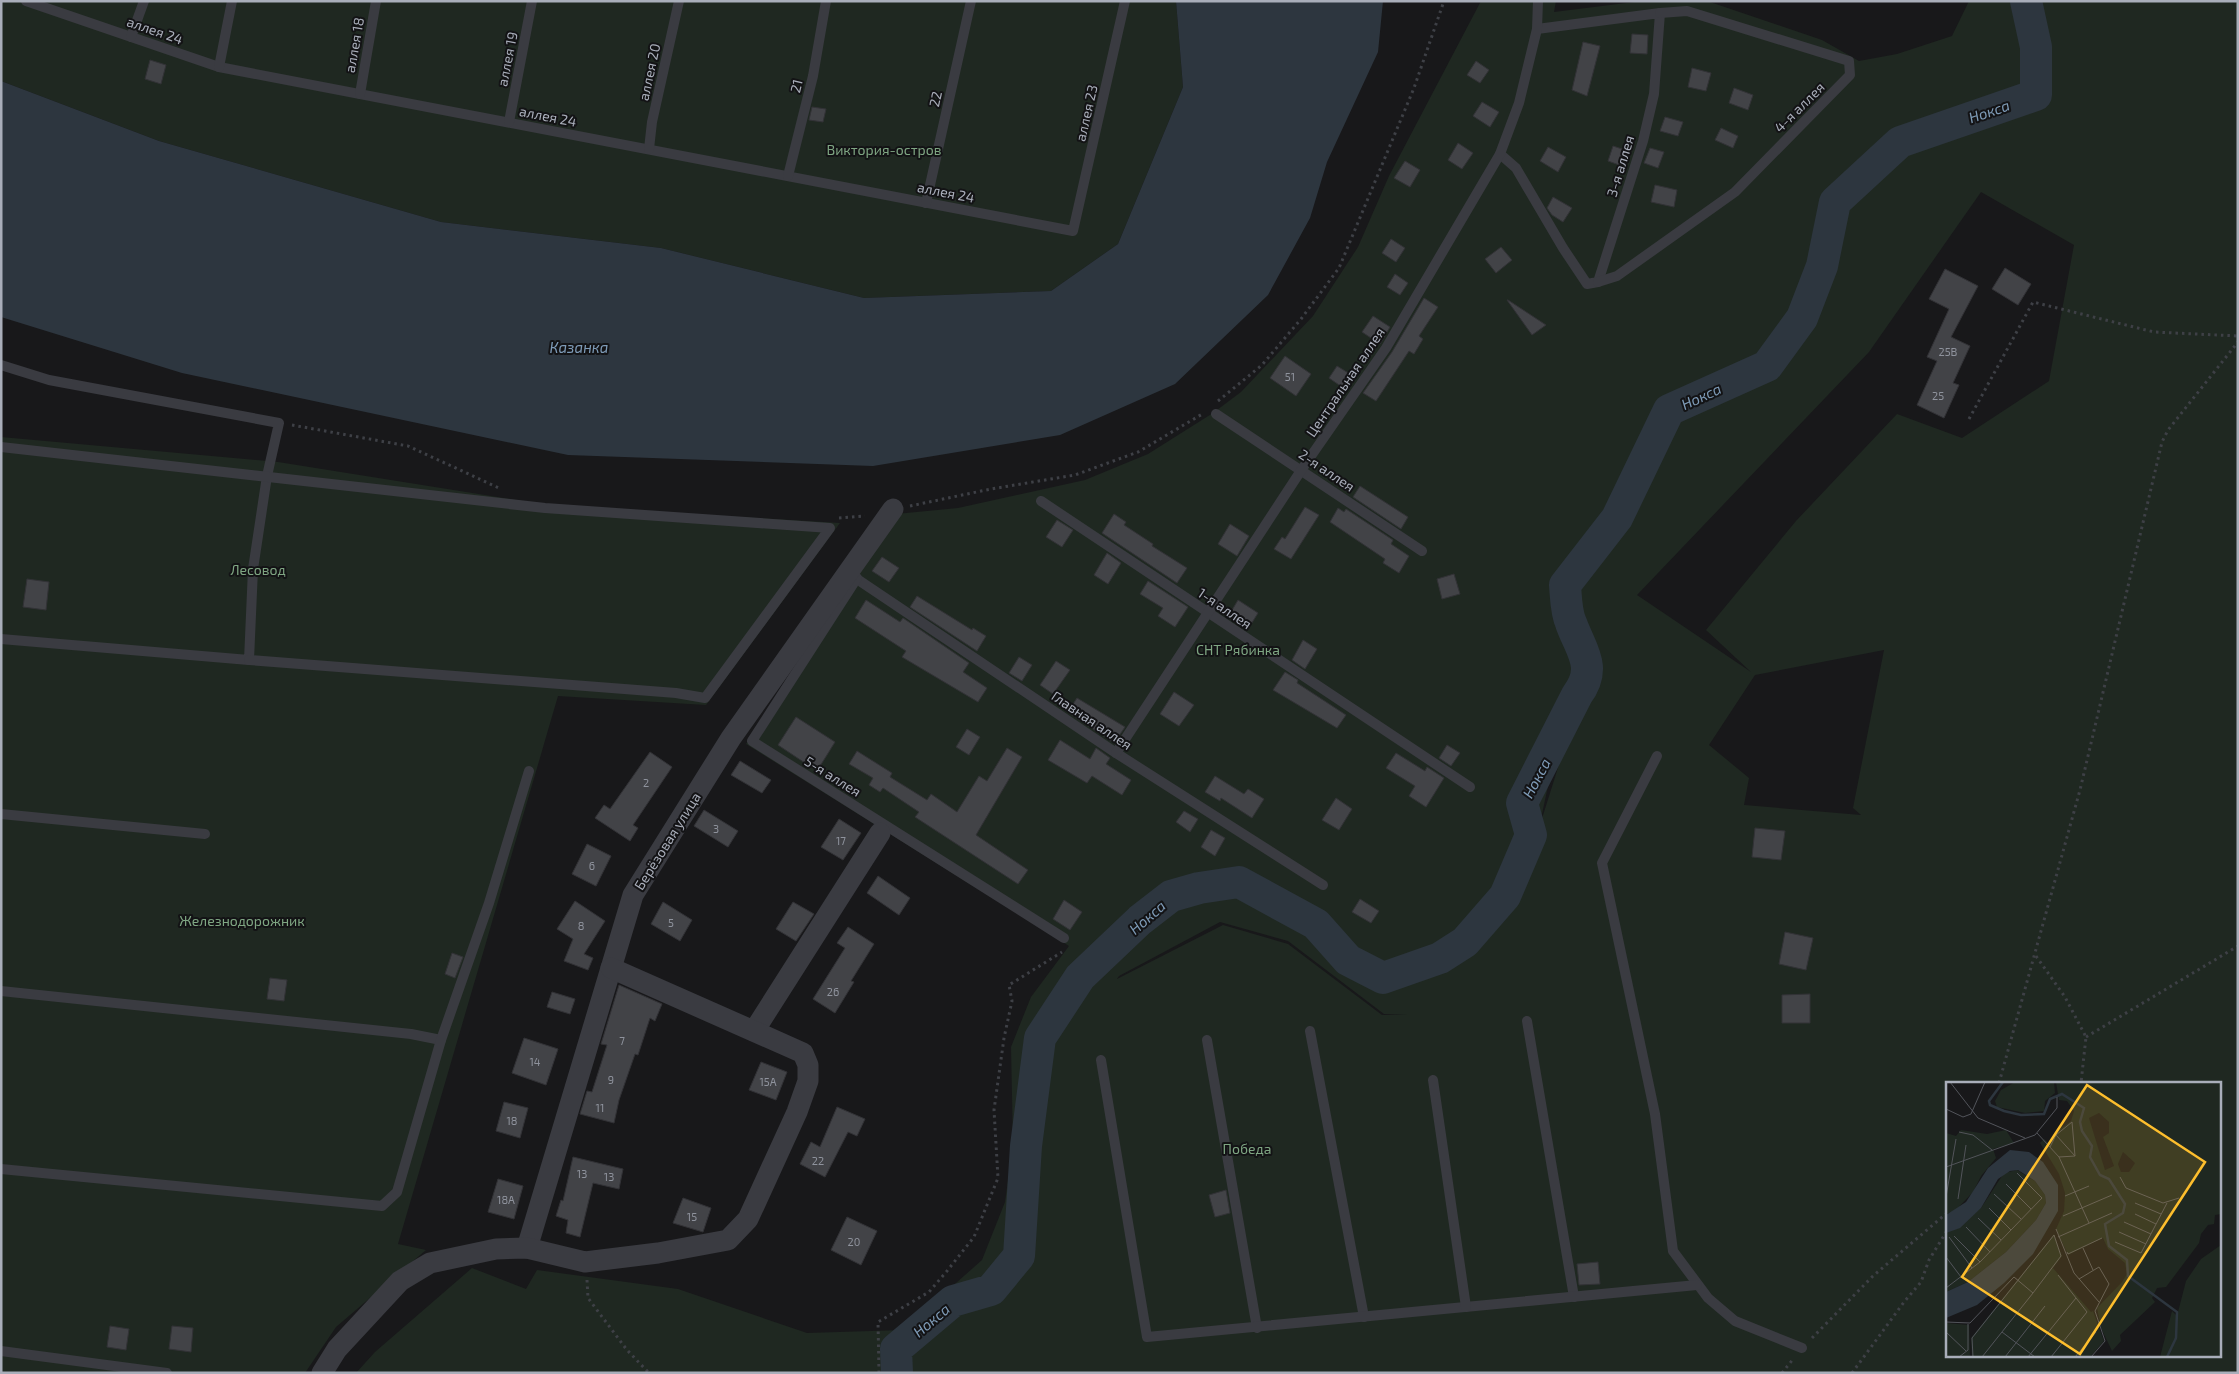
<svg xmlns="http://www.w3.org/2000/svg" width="2239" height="1374" font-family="'Exo 2',sans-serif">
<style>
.green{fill:#1f2821;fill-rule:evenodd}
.water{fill:#2d363f}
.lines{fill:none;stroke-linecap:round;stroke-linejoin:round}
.river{stroke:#2d363f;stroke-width:32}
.building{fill:#424347;stroke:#323236}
.path{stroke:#3e4046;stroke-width:3;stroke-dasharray:2.5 4;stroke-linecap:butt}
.lane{stroke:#3a3b41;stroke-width:10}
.street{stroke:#3a3b41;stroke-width:21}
.labels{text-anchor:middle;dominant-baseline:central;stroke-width:4;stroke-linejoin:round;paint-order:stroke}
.number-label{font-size:11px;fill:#8f939d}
.street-label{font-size:14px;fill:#a9aeba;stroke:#131315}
.park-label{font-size:14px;fill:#7fa683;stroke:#131315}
.water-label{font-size:15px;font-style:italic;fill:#7e9bb7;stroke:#131315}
.inset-river{fill:none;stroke:#2d363f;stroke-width:2.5}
.inset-road{fill:none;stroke:#52545a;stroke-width:1}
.view{fill:#fdbe2d;fill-opacity:0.15;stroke:#fdbe2d;stroke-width:2.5}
.inset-edge{fill:none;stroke:#a9aeba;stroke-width:2.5}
</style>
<rect width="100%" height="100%" fill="#18181a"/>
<g class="green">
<polygon points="1,1 1176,1 1183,87 1118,244 1051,291 864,298 661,248 441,222 159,141 1,81"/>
<path d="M1481,1H1556L1554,12L1642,1H1707L1822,40L1859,61L1897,54L1952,36L1969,1H2238V1373H356L375,1352L472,1268L526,1289L537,1270L678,1289L807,1333L903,1330L982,1260L1005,1202L1013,1144L1011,1047L1031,997L1069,946L746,744L854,576L896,514L958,508L1085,480L1148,454L1213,413L1241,392L1313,316L1358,247L1389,176ZM1981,192L2074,245L2049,381L1962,438L1897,414L1796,521L1706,630L1751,672L1637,595L1869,352ZM1884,650L1853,808L1861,815L1744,805L1749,778L1709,745L1755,675ZM1602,664L1562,755L1539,828L1554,758ZM1220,922L1288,941L1384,1014L1407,1015H1382L1288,944L1223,925L1117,979L1119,976ZM1948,1083H2220V1355H1948Z"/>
<polygon points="1,437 278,462 554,506 840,523 706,705 558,696 398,1244 426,1250 336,1327 305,1373 1,1373"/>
</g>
<polygon class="water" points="1176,1 1383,1 1378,52 1327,162 1310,218 1268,295 1175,384 1060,435 873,466 568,455 182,373 1,317 1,81 159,141 441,222 661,248 864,298 1051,291 1118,244 1183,87"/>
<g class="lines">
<path class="river" d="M897,1373L896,1349L953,1301L991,1290L1019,1256L1026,1146L1040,1038L1080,977L1140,920L1171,896L1199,888L1239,882L1316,924L1348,960L1383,978L1440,958L1465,942L1505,896L1531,835L1522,803L1577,695C1598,667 1581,651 1571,623C1566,612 1566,597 1565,585L1617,518L1669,410L1767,366L1802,318L1822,266L1835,202L1900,142L2036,95V47L2026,1"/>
</g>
<g class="building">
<polygon points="1632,34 1648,35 1647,54 1630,53"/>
<polygon points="1583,42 1600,46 1587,96 1572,90"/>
<polygon points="150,60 166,65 161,84 145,79"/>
<polygon points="1476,61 1489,70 1480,83 1467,75"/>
<polygon points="1692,68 1711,73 1706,91 1688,87"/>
<polygon points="1734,88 1753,95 1748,110 1729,103"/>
<polygon points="1482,102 1499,112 1490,127 1473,116"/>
<polygon points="812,107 826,109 823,122 809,120"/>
<polygon points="1665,117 1683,122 1678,136 1660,131"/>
<polygon points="1721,128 1738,136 1733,148 1715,140"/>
<polygon points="1458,143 1473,153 1462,169 1448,160"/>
<polygon points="1613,146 1628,151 1622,166 1608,161"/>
<polygon points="1548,147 1566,157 1558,172 1540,161"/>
<polygon points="1650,148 1664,152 1658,168 1644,163"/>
<polygon points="1405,161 1420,170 1410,187 1394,178"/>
<polygon points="1655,185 1677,190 1674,207 1651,202"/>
<polygon points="1553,197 1572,208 1563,222 1552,215 1547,208"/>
<polygon points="1391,239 1405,248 1396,262 1382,253"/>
<polygon points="1501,247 1512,260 1496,273 1485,259"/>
<polygon points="2005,268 2031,284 2018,305 1992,289"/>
<polygon points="1945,269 1978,286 1951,337 1970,346 1953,383 1959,385 1944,418 1917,405 1937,361 1927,357 1949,309 1929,299"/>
<polygon points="1395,274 1408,283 1400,295 1387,287"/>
<polygon points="1424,298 1438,307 1419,336 1423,339 1414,354 1409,351 1376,401 1363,393 1392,352"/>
<polygon points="1507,300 1508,300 1546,325 1532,335"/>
<polygon points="1373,316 1390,327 1380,344 1362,332"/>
<polygon points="1285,356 1311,374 1296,396 1270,378"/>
<polygon points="1337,366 1350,374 1342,387 1329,378"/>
<polygon points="1360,486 1408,517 1401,529 1353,497"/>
<polygon points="1305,507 1319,515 1291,559 1274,549 1282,537 1285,539"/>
<polygon points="1338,508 1344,512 1346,509 1393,540 1391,544 1409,556 1399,573 1383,563 1385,559 1330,522"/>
<polygon points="1114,514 1126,522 1124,525 1153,544 1152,546 1187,568 1177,583 1102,533"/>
<polygon points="1057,520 1073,530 1062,547 1046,537"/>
<polygon points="1230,524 1249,536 1237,556 1218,544"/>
<polygon points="1107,553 1121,563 1108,584 1094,575"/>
<polygon points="882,557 899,568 889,582 872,571"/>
<polygon points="1454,574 1460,594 1442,599 1437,579"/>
<polygon points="27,579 49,582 46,610 23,607"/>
<polygon points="1148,581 1188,607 1175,627 1158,616 1163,608 1140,594"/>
<polygon points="917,596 972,630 973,628 986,636 977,651 910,607"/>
<polygon points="866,600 900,622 903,618 969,663 963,672 987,688 978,702 902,657 906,651 855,618"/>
<polygon points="1238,600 1258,613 1248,629 1228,617"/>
<polygon points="1303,640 1317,649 1305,669 1292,660"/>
<polygon points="1019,657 1032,665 1022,681 1009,673"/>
<polygon points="1056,661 1070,670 1053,694 1040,685"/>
<polygon points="1285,672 1298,680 1297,683 1346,715 1337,728 1273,690"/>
<polygon points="1174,692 1194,705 1179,726 1160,714"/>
<polygon points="1077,698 1125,727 1114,743 1068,712"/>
<polygon points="796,717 835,742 817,771 778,745"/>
<polygon points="967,729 980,737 969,755 956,747"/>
<polygon points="1060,740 1090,759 1096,748 1110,758 1106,764 1131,780 1122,795 1092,776 1087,783 1048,760"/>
<polygon points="1447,745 1460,753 1451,766 1439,758"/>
<polygon points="1007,748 1022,757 976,835 1028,870 1018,884 915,817 919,812 883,788 880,792 869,785 873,778 849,764 857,751 892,773 890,777 927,800 931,794 957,812 979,776 987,781"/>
<polygon points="650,752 672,767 633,825 638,828 630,841 595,818 604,805 610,809"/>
<polygon points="1396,753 1425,771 1427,767 1444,778 1426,807 1409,796 1415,786 1386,768"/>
<polygon points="740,761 771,780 762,793 731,775"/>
<polygon points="1215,776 1244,794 1248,789 1264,799 1252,818 1221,798 1220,801 1205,792"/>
<polygon points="1336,798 1352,809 1339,830 1322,820"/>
<polygon points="704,810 738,831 728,847 694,826"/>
<polygon points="1184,811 1198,819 1190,832 1176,822"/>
<polygon points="839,819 861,833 843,860 821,847"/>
<polygon points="1755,828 1785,831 1781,860 1752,857"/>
<polygon points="1211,830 1225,838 1215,856 1201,847"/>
<polygon points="587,844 611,856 596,886 572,874"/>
<polygon points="878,876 910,898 899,915 867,893"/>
<polygon points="1360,899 1379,911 1371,923 1352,912"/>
<polygon points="1064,900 1082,912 1070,930 1053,919"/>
<polygon points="575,901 605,921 584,954 593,958 588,970 564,961 573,939 557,929"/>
<polygon points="663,902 692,920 680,941 651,924"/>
<polygon points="793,902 814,914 796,941 776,929"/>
<polygon points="848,927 874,944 851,981 854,982 835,1013 813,999 845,948 837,943"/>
<polygon points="1785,932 1813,938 1806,970 1779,964"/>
<polygon points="452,953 463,957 455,978 445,974"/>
<polygon points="270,978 287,980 284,1001 267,999"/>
<polygon points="619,985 662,1004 655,1021 650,1018 638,1055 635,1054 619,1100 614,1123 580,1114 587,1091 592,1092 607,1045 601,1044"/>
<polygon points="552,992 575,999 570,1014 547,1007"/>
<polygon points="1810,994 1810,1023 1782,1023 1782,995"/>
<polygon points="524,1038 558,1049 546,1085 512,1073"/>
<polygon points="761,1062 787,1072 776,1100 749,1090"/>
<polygon points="504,1102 528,1108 520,1138 496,1131"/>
<polygon points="837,1107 865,1119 857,1136 848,1132 825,1177 800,1164 811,1142 820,1147"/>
<polygon points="573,1157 623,1169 619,1189 593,1183 580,1237 566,1233 568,1220 556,1216 561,1200 563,1201"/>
<polygon points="498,1179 523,1186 514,1219 488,1212"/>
<polygon points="1226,1190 1230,1213 1215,1217 1209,1195"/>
<polygon points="683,1198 711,1208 703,1232 673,1223"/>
<polygon points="847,1217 877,1231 861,1265 831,1250"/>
<polygon points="1598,1262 1600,1284 1579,1285 1577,1264"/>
<polygon points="110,1326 129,1329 126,1350 107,1347"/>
<polygon points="172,1326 193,1328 191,1352 169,1349"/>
</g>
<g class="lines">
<g class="path">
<polyline points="1218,401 1262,365 1301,319 1339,268 1414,88 1444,1"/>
<polyline points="1969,419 2033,302 2154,332 2238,336"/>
<polyline points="292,425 408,446 499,488"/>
<polyline points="910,506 991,489 1075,475 1138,452 1204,413"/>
<polyline points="839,518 865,516"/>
<polyline points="2036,956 2065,997 2086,1037 2081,1083"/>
<polyline points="2086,1037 2238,946"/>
<polyline points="1999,1083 2080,790 2162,442 2168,430 2238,342"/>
<polyline points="587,1280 588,1298 627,1350 649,1373"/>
<polyline points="1812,1338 1873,1276 1948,1212"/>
<polyline points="879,1373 878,1322 929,1292 947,1271 974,1237 998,1178 994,1110 1004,1038 1012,1001 1009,985 1062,952"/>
<polyline points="1782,1373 1794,1358"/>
<polyline points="1852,1373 1904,1302 1921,1282 1929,1260 1948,1229"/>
</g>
<g class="lane">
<polyline points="26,1 219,67 1073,231 1125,1"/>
<polyline points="131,37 144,1"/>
<polyline points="219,67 232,1"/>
<polyline points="360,94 376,1"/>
<polyline points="509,122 532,1"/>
<polyline points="649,149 652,122 679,1"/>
<polyline points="1500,154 1516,168 1563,248 1587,284 1598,282 1643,141 1654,94 1660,13 1537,29"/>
<polyline points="788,176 813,76 826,1"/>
<polyline points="926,203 971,1"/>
<polyline points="1598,282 1617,276 1735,192 1850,75 1849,61 1687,11 1660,13"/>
<polyline points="1,365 49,380 279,423 267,476 253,569 249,660 1,639"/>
<polyline points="1216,414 1422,551"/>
<polyline points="1,447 545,508 830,528 705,698 676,693 249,660"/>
<polyline points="1041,501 1470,787"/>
<polyline points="848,573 1116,753 1323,885"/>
<polyline points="857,578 752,741 1064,938"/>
<polyline points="1116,753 1302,469 1386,348 1500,154 1519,103 1537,29 1538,1"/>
<polyline points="1657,756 1602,863 1655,1114 1673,1251 1708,1298 1735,1321 1802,1348"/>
<polyline points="1,814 205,834"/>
<polyline points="1,991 411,1034 441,1040"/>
<polyline points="1527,1021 1574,1297"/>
<polyline points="1310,1031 1364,1317"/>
<polyline points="1207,1040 1257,1328"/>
<polyline points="1101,1060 1147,1337 1697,1285"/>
<polyline points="1433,1080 1466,1307"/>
<polyline points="1,1169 382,1206 397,1192 441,1040 489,903 529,771"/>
<polyline points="1,1351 167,1373"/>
</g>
<g class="street">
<polyline points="754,1031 880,833"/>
<polyline points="527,1248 633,895 731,738 893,509"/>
<polyline points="322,1373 337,1349 400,1281 430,1263 496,1249 527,1248 585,1262 658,1253 728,1240 748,1219 797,1112 808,1081 808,1065 803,1053 611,968"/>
</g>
</g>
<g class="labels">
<g class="number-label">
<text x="1948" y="351">25В</text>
<text x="1290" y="376">51</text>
<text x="1938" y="395">25</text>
<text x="646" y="782">2</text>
<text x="716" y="828">3</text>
<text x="841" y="840">17</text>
<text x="592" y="865">6</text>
<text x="671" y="922">5</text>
<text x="581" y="925">8</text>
<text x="833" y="991">26</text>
<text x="622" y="1040">7</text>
<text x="535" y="1061">14</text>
<text x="611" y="1079">9</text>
<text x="768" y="1081">15А</text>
<text x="600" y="1107">11</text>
<text x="512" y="1120">18</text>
<text x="818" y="1160">22</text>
<text x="582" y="1173">13</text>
<text x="609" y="1176">13</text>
<text x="506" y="1199">18А</text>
<text x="692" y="1216">15</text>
<text x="854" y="1241">20</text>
</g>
<g class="street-label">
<text transform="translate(155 30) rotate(19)">аллея 24</text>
<text transform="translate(354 45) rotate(-80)">аллея 18</text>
<text transform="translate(507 59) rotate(-79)">аллея 19</text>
<text transform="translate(649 72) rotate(-78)">аллея 20</text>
<text transform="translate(796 86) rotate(-76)">21</text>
<text transform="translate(935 99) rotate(-78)">22</text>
<text transform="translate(1799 107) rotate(-45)">4-я аллея</text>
<text transform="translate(1086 113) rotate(-77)">аллея 23</text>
<text transform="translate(548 116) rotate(11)">аллея 24</text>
<text transform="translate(1620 166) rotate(-73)">3-я аллея</text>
<text transform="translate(946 192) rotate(11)">аллея 24</text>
<text transform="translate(1345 382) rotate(-56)">Центральная аллея</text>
<text transform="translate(1327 470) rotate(34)">2-я аллея</text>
<text transform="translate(1225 608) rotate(34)">1-я аллея</text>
<text transform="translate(1092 720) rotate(34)">Главная аллея</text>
<text transform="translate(833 776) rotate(32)">5-я аллея</text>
<text transform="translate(667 841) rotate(-58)">Берёзовая улица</text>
</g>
<g class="park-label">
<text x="884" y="149">Виктория-остров</text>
<text x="258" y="569">Лесовод</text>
<text x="1238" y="649">СНТ Рябинка</text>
<text x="242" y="920">Железнодорожник</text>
<text x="1247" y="1148">Победа</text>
</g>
<g class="water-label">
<text transform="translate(1989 111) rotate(-19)">Нокса</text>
<text x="579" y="347">Казанка</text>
<text transform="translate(1701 396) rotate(-25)">Нокса</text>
<text transform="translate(1536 778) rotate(-62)">Нокса</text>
<text transform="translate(1147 917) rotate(-41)">Нокса</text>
<text transform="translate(931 1320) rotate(-40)">Нокса</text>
</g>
</g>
<g transform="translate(1946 1082)">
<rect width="275" height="275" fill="#18181a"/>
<path d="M69,0H108L109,11L99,19L98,29L79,31L51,25L49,19L55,8ZM110,0H275V132L269,133L268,142L262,143L255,152L253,161L220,205L211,206L206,216L209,220L174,253L175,259L166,269L155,246L151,226L176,200L181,192L179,181L162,167L157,156L122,173L110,147L118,129L119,111L113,92L94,61L98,57L104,62L110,50L125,39L128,29L121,19L113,18ZM153,31L163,40V51L157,55L168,84L159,88L143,36ZM177,70L189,81L183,90H175L172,82ZM15,48L41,52L60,48L68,61L47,67L50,76L35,94L27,110L9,129L0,132V51L10,54ZM71,88L89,99L99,113L100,121L90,138L60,170L22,200L0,210V151L35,126L58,91ZM108,152L116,174L107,186L145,230L147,229L158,259L144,275H26L25,256ZM275,163V275H214L226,229L231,234L240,199L255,177ZM0,241L23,243L24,275H0Z" fill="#1f2821" fill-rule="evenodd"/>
<path d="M64,68L83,70L97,80L112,103V129L87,172L58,201L31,223L0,236V210L22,200L60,170L90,138L100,121L99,113L89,99L72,88L64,89L52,97L35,126L14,146L0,151V133L20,120L42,86Z" fill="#2d363f"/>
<path class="inset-river" d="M57,0L43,19L44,23L58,29L75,33L98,32L104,17L116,12L138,26L134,40L136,49L146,64L144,75L154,93L163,97L179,122L177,131L159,142L163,164L181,178L182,194L231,230L230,256L221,275"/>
<path class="inset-road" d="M4,0L32,36L79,56M0,27L17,35L25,32L39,0M13,50L27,53L46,68M91,51L113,75L143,141M110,53L126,40L129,74M104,65L110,53L129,74L113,75M0,85L89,53L111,26V15M174,95L180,106L217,121L233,116M60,102L85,127M48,112L75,137M119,114L143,104M0,115L10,57M12,117L20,63M189,121L215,132M43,126L65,148M189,132L210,142M117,134L166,113M32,136L55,158M178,140L205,152M20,145L44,170M110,147L128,191L153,220M173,150L200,162M8,154L34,180M3,155L26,186M112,155L166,131M169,160L195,171L221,121M137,166L147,188M121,170L122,172L156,156M0,175L15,195M133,197L153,185L163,202L149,229L159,259L145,275M0,206L34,180L96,116L71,91M0,240L24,241M24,241L68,195L87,211L36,275M0,250L20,269M56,250L89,275M13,275L22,268V242M27,275L26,256L108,153L115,174L87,211M59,275L99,224M82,275L130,216M105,275L141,230L112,193M129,275L150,250"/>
<path class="view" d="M141,3L259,80L134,272L16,195Z"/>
<rect width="275" height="275" class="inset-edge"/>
</g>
<rect width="2239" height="1374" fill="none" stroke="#a9aeba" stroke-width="5"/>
</svg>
